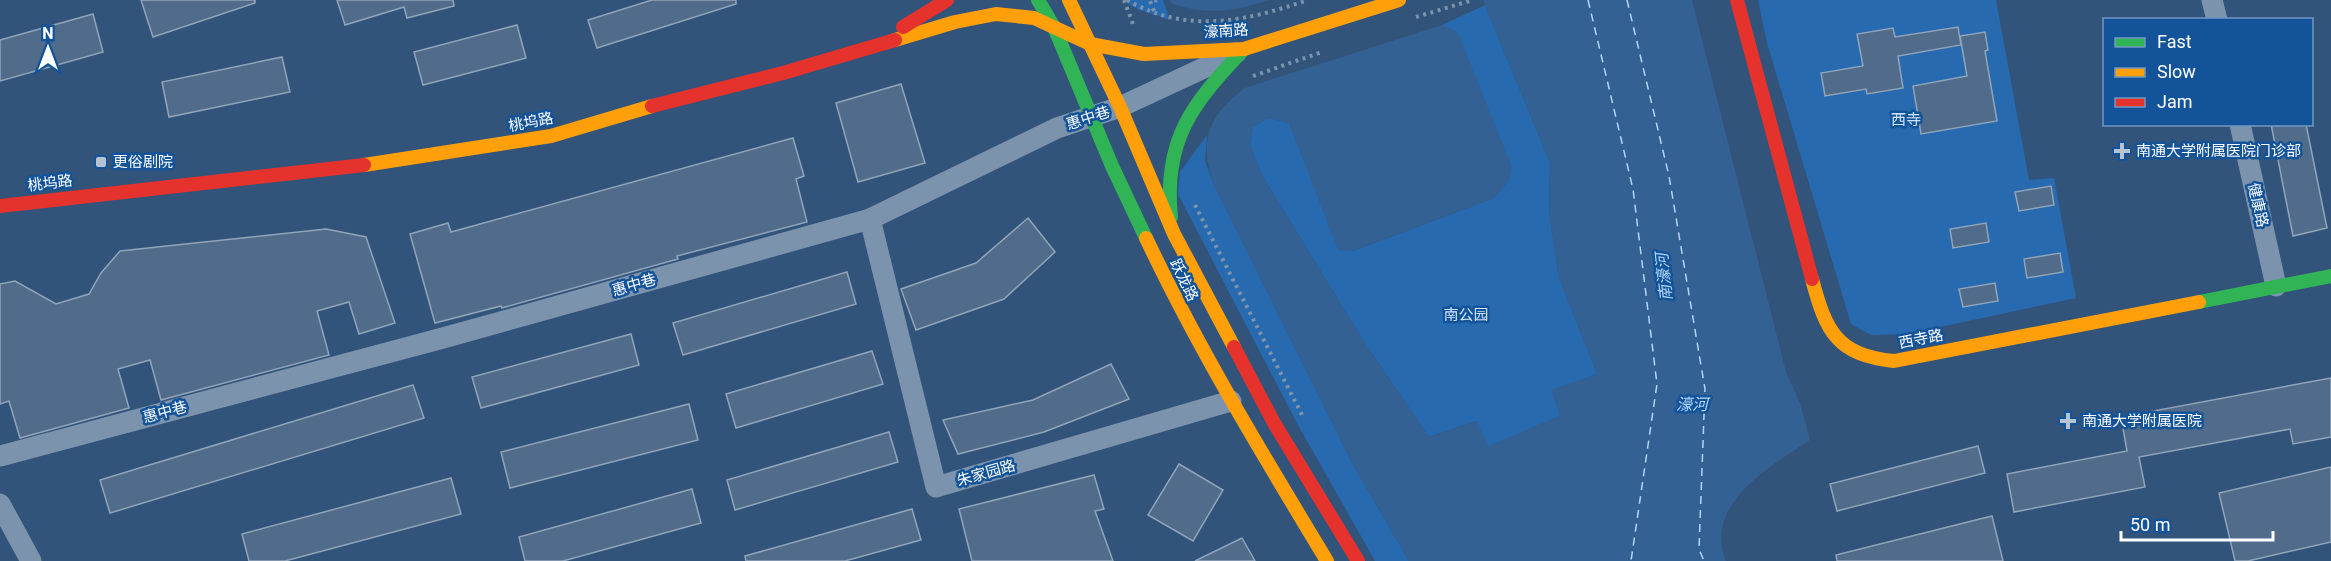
<svg xmlns="http://www.w3.org/2000/svg" width="2331" height="561" font-family="Roboto,'Noto Sans SC',sans-serif">
<style>
.green{fill:#286aaf}
.water{fill:#346193}
.lines{fill:none;stroke-linecap:round;stroke-linejoin:round}
.ferry{stroke:#b2d6fa;stroke-width:1.5;stroke-dasharray:8 6;stroke-linecap:butt}
.building{fill:#516c8a;stroke:#90a4ba;stroke-width:1.5}
.path{stroke:#7c93ad;stroke-width:4;stroke-dasharray:3 4.5;stroke-linecap:butt}
.street{stroke:#7c93ad;stroke-width:21}
.fast{stroke:#30b455;stroke-width:14}
.slow{stroke:#ff9f0a;stroke-width:14}
.jam{stroke:#e5322d;stroke-width:14}
.poi-dot{fill:#b7c3d0;stroke:#135399;stroke-width:2}
.labels{text-anchor:middle;dominant-baseline:central;stroke-width:5;stroke-linejoin:round;paint-order:stroke}
.street-label{font-size:15px;fill:#fff;stroke:#135399}
.park-label{font-size:15px;fill:#cee5fd;stroke:#135399}
.poi-label{font-size:15px;fill:#fff;stroke:#135399;text-anchor:start}
.water-label{font-size:16px;font-style:italic;fill:#b2d6fa;stroke:#135399}
</style>
<rect width="100%" height="100%" fill="#32547a"/>
<g class="green">
<polygon points="1123,0 1163,0 1170,20 1137,9"/>
<polygon points="1758,0 1996,0 2029,180 2054,178 2076,298 1907,334 1871,335 1851,324 1767,43"/>
<polygon points="1485,5 1550,163 1549,212 1559,278 1597,374 1552,390 1560,416 1488,447 1476,421 1429,437 1366,345 1263,177 1250,145 1253,127 1268,118 1289,123 1339,250 1353,251 1494,198 1458,33 1442,25"/>
<polygon points="1207,135 1205,161 1214,185 1352,463 1409,561 1375,561 1298,425 1178,194 1180,172"/>
</g>
<g class="water">
<path d="M1170,0H1269C1232,12 1210,15 1172,4Z"/>
<path d="M1483,0H1692L1786,372L1800,403L1810,440C1772,465 1702,505 1726,561H1409L1352,463L1214,185C1198,141 1208,116 1245,88L1442,25L1458,33L1512,167L1509,181L1494,198L1352,251L1338,250L1289,123L1268,118L1253,127L1250,145L1263,177L1366,345L1429,437L1477,421L1488,446L1560,416L1551,390L1597,374L1559,278L1549,212L1550,163Z"/>
</g>
<g class="lines">
<g class="ferry">
<polyline points="1588,0 1633,189 1657,384 1631,561"/>
<polyline points="1627,0 1669,176 1705,389 1699,549 1704,561"/>
</g>
</g>
<g class="building">
<polygon points="141,0 255,0 255,3 153,37"/>
<polygon points="337,0 453,0 454,6 407,18 404,7 345,25"/>
<polygon points="652,0 736,0 736,4 597,48 588,20"/>
<polygon points="93,14 103,52 0,81 0,40"/>
<polygon points="517,25 526,58 423,85 414,52"/>
<polygon points="1958,27 1961,45 1898,56 1903,88 1867,94 1866,89 1825,96 1821,73 1863,66 1857,34 1893,28 1895,37"/>
<polygon points="1985,32 1988,50 1985,51 1997,121 1921,134 1913,86 1967,76 1960,36"/>
<polygon points="282,57 290,92 169,117 162,82"/>
<polygon points="901,84 925,163 858,182 836,103"/>
<polygon points="2271,124 2306,124 2327,228 2293,236"/>
<polygon points="793,138 804,176 796,179 807,222 677,256 678,259 502,308 501,306 435,323 410,234 448,223 451,232"/>
<polygon points="2051,186 2054,205 2019,211 2015,192"/>
<polygon points="1028,218 1055,252 1004,299 916,330 901,289 976,263"/>
<polygon points="1986,223 1989,242 1953,248 1950,229"/>
<polygon points="326,229 366,237 395,323 359,334 349,302 317,311 329,355 161,400 150,360 118,369 129,408 20,438 9,401 0,404 0,284 15,281 56,304 89,294 101,273 120,251"/>
<polygon points="2060,253 2063,272 2027,278 2024,259"/>
<polygon points="847,272 856,304 683,355 673,323"/>
<polygon points="1995,283 1998,301 1963,307 1959,289"/>
<polygon points="631,334 639,365 481,408 472,377"/>
<polygon points="872,351 883,384 736,428 726,394"/>
<polygon points="1111,364 1129,399 1044,432 958,454 943,420 1033,400"/>
<polygon points="2331,378 2331,437 2293,444 2290,429 2139,457 2145,487 2014,512 2007,474 2127,451 2121,417"/>
<polygon points="413,385 424,418 110,513 100,480"/>
<polygon points="689,404 698,440 510,488 501,452"/>
<polygon points="889,432 898,462 735,510 727,480"/>
<polygon points="1978,446 1985,473 1837,511 1830,484"/>
<polygon points="1179,464 1223,490 1193,541 1148,515"/>
<polygon points="2331,467 2331,542 2248,561 2235,561 2219,493"/>
<polygon points="1094,475 1104,509 1095,511 1113,561 972,561 959,509"/>
<polygon points="451,478 461,514 285,561 249,561 242,534"/>
<polygon points="692,489 701,523 563,561 525,561 519,537"/>
<polygon points="912,509 921,540 845,561 746,561 745,556"/>
<polygon points="1992,516 2003,561 1837,561 1836,555"/>
<polygon points="1242,538 1255,561 1195,561"/>
</g>
<g class="lines">
<g class="path">
<polyline points="1124,0 1134,27"/>
<path d="M1127,0C1188,35 1246,21 1308,0"/>
<polyline points="1154,11 1150,1 1159,0"/>
<polyline points="1416,17 1473,0"/>
<polyline points="1253,76 1322,52"/>
<polyline points="1195,205 1302,415"/>
</g>
<g class="street">
<polyline points="2212,0 2217,20"/>
<polyline points="2240,124 2276,286"/>
<polyline points="870,219 936,487 1231,401"/>
<polyline points="0,456 443,338 870,219 1057,128 1120,107 1236,53"/>
<polyline points="0,504 31,561"/>
</g>
<g class="fast">
<polyline points="1038,0 1054,27 1112,166 1146,238"/>
<path d="M1171,217C1163,139 1193,103 1244,49"/>
<polyline points="2199,302 2331,276"/>
</g>
<g class="slow">
<polyline points="1069,0 1120,107 1174,234 1234,347"/>
<polyline points="895,40 955,22 996,14 1034,18 1090,44 1144,54 1244,49 1399,0"/>
<polyline points="364,165 551,136 652,106"/>
<path d="M1146,238C1199,350 1263,455 1327,561"/>
<path d="M1812,279C1826,332 1837,355 1894,361L2199,302"/>
</g>
<g class="jam">
<polyline points="1737,0 1812,279"/>
<polyline points="903,27 947,0"/>
<polyline points="652,106 783,73 895,40"/>
<polyline points="0,206 364,165"/>
<polyline points="1234,347 1274,423 1358,561"/>
</g>
</g>
<g class="poi-dot">
<path d="M2119 142h6v6h6v6h-6v6h-6v-6h-6v-6h6z"/>
<rect x="95" y="156" width="12" height="12" rx="3"/>
<path d="M2065 412h6v6h6v6h-6v6h-6v-6h-6v-6h6z"/>
</g>
<g class="labels">
<g class="street-label">
<text transform="translate(1226 31) rotate(-4)">濠南路</text>
<text transform="translate(1088 118) rotate(-18)">惠中巷</text>
<text transform="translate(531 122) rotate(-11)">桃坞路</text>
<text transform="translate(50 183) rotate(-7)">桃坞路</text>
<text transform="translate(2258 205) rotate(77)">健康路</text>
<text transform="translate(1184 280) rotate(64)">跃龙路</text>
<text transform="translate(634 285) rotate(-16)">惠中巷</text>
<text transform="translate(1921 339) rotate(-11)">西寺路</text>
<text transform="translate(165 412) rotate(-15)">惠中巷</text>
<text transform="translate(986 473) rotate(-16)">朱家园路</text>
</g>
<g class="park-label">
<text x="1906" y="120">西寺</text>
<text x="1466" y="315">南公园</text>
</g>
<g class="poi-label">
<text x="2136" y="151">南通大学附属医院门诊部</text>
<text x="113" y="162">更俗剧院</text>
<text x="2082" y="421">南通大学附属医院</text>
</g>
<g class="water-label">
<text transform="translate(1664 277) rotate(-96)">南濠河</text>
<text x="1692" y="404">濠河</text>
</g>
</g>
<rect x="2103" y="18" width="210" height="108" fill="#135399" stroke="#7198c2" stroke-width="1.5"/>
<rect x="2115" y="38" width="30" height="9" fill="#30b455" stroke="#7198c2" stroke-width="1.5"/>
<text x="2157" y="48" font-size="18" fill="#ffffff">Fast</text>
<rect x="2115" y="68" width="30" height="9" fill="#ff9f0a" stroke="#7198c2" stroke-width="1.5"/>
<text x="2157" y="78" font-size="18" fill="#ffffff">Slow</text>
<rect x="2115" y="98" width="30" height="9" fill="#e5322d" stroke="#7198c2" stroke-width="1.5"/>
<text x="2157" y="108" font-size="18" fill="#ffffff">Jam</text>
<g transform="translate(48 48)" stroke="#135399" stroke-width="4.5" paint-order="stroke">
<path d="M0-4.5L10 22L0 15L-10 22Z" fill="#ffffff"/>
<text y="-9" font-size="16" font-weight="bold" text-anchor="middle" fill="#ffffff">N</text>
</g>
<path d="M2121 531v9h152v-9" fill="none" stroke="#ffffff" stroke-width="3"/>
<text x="2130" y="531" font-size="18" fill="#ffffff" stroke="#135399" stroke-width="4.5" paint-order="stroke">50 m</text>
</svg>
